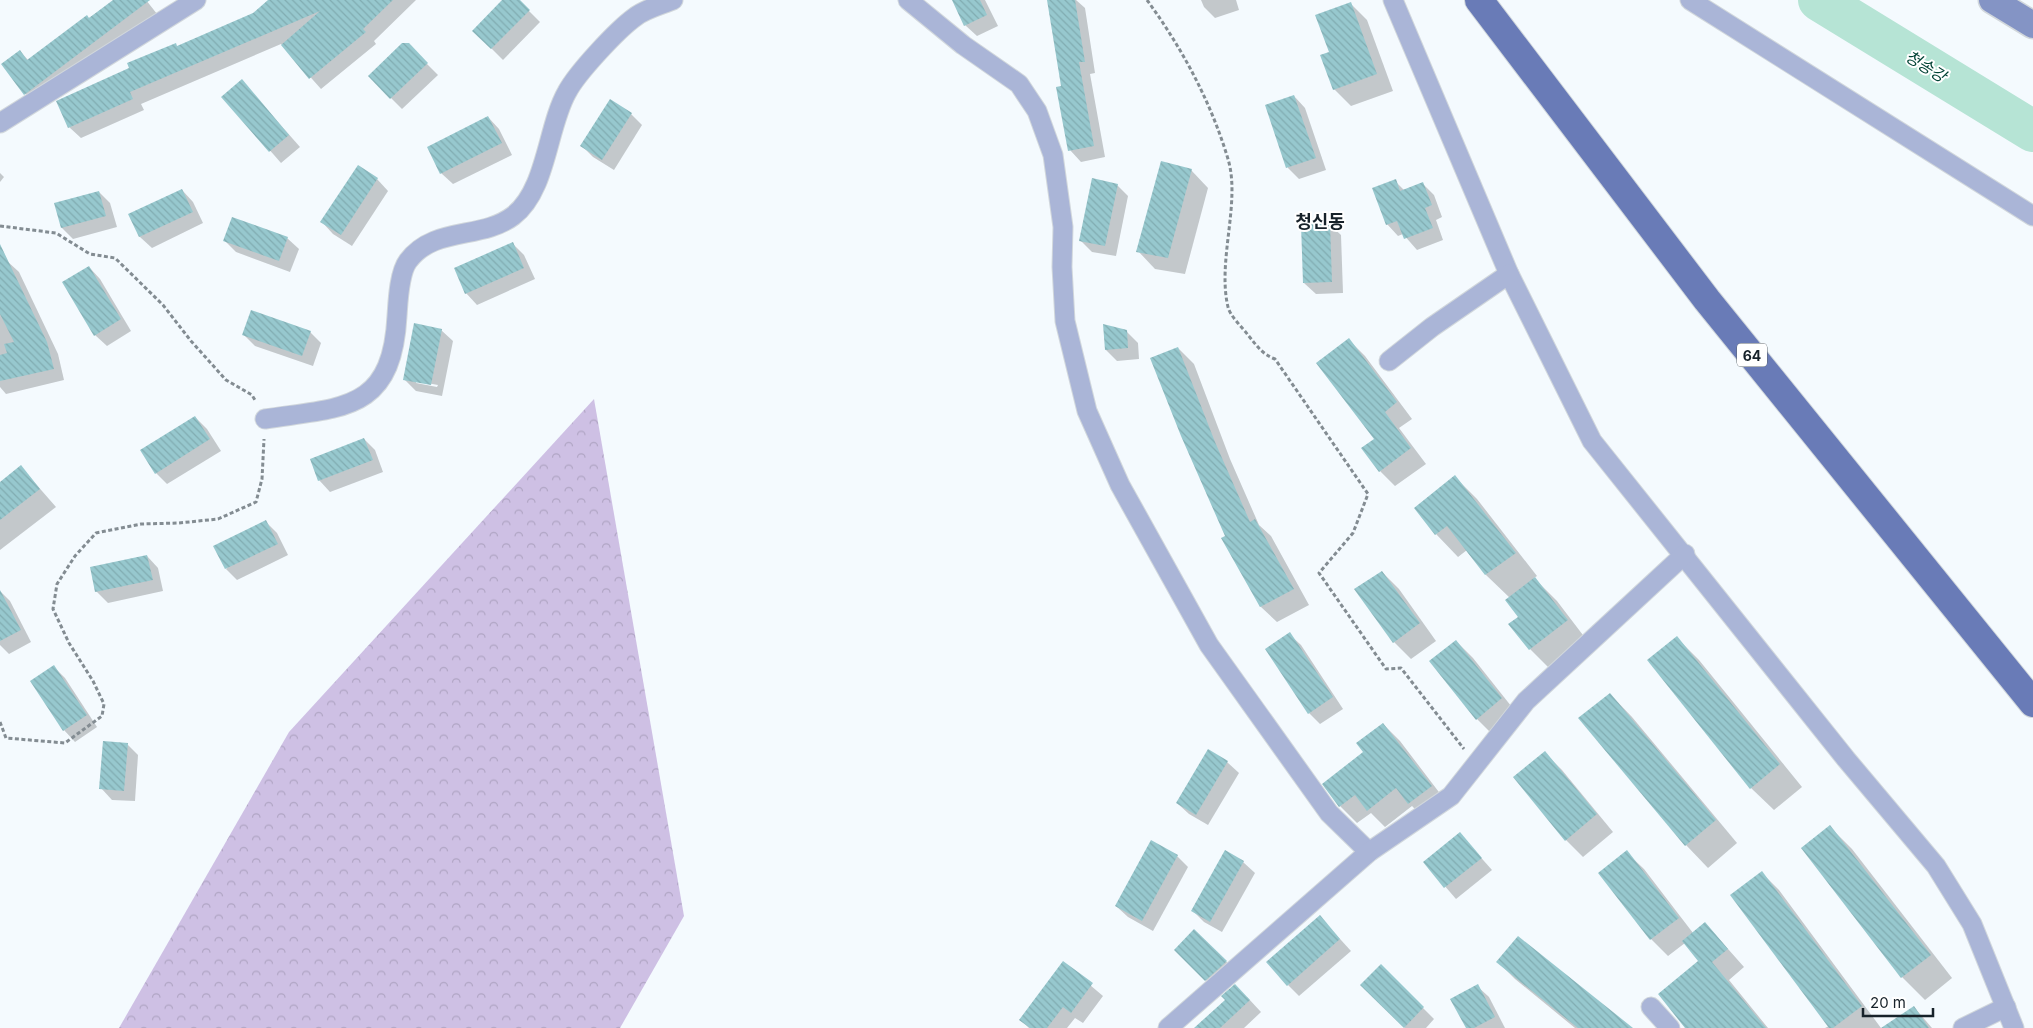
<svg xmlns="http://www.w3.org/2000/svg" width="2033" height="1028" font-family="Inter,'Noto Sans KR',sans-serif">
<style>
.forest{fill:url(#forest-crowns)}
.shadow{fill:#0003;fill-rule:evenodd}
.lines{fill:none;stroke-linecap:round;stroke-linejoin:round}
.river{stroke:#b6e4d5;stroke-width:42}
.building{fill:url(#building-back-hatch)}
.street-casing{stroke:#d1d7dc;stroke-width:21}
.secondary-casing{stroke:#d1d7dc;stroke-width:29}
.primary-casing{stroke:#d1d7dc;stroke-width:30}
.path{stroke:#838c92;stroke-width:3;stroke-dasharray:4 2.5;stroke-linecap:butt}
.street{stroke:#aab5d7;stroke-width:19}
.secondary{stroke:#8494c5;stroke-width:26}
.primary{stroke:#697bb7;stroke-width:28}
.labels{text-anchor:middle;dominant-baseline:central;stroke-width:4;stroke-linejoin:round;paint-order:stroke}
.shield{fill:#fff;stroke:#5d646a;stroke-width:1}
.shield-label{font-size:14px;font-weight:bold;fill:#17222a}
.water-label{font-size:16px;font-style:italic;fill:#004234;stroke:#fff}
.quarter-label{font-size:18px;font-weight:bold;fill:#17222a;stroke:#fff}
</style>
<defs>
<pattern id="forest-crowns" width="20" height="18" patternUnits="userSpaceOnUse" patternTransform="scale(1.25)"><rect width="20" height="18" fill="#cec0e4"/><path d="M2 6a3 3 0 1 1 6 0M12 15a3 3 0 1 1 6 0" fill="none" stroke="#b0a5c4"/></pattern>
<pattern id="building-back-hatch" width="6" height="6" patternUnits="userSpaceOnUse" patternTransform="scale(1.25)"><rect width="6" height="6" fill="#97c8ce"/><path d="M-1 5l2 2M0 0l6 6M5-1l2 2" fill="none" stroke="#81acb1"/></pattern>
</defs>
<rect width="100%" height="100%" fill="#f4fafe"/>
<polygon class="forest" points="594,399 684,916 620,1028 119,1028 289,732"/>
<g class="shadow">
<polygon points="115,0 146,0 161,19 44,107 39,107 23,91 20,51 28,60"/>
<polygon points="269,0 416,0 374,41 376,44 321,89 281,44 141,104 144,110 81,138 69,127 178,47 253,14"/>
<polygon points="504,0 518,0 540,22 503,60 474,31"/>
<polygon points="953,0 985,0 998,26 977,36 965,25"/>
<polygon points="1048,0 1076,0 1085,8 1095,73 1090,74 1105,157 1081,162 1070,150 1063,87"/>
<polygon points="1201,0 1236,0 1239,10 1215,18 1204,7"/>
<polygon points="1350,3 1367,20 1393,91 1351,106 1334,89"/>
<polygon points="408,45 438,75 402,109 369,76"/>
<polygon points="242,81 300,147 281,163 223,97"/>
<polygon points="1294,96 1305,108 1326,170 1299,179 1288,168 1266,106"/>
<polygon points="631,114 642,125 614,170 593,157 582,146"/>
<polygon points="488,117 499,129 512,155 453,184 441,173"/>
<polygon points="1191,170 1208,188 1185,274 1155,269 1138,251"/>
<polygon points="0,173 4,177 0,182"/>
<polygon points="377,179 388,191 352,246 333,234 322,222"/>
<polygon points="1395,181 1405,191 1423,184 1434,195 1442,217 1436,220 1443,240 1417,250 1403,234 1398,236 1387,224"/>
<polygon points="1117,185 1128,196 1116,256 1092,252 1080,240"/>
<polygon points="182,190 193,202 203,223 152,248 140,237 130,215"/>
<polygon points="99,192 110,203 117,227 73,239 62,228 55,204"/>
<polygon points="1329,224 1341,235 1343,293 1316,294 1304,283"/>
<polygon points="287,238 299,249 290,272 236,252 225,241"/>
<polygon points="513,244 524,255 535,279 477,305 466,293"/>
<polygon points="7,261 19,272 58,354 64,380 6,394 0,387 0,264"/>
<polygon points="89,267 100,279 131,331 107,346 95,335"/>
<path d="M441,330L453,341L442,396L416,391L404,379ZM416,381L438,385L437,387L416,383Z"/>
<polygon points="1126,331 1138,343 1139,359 1117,361 1106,350"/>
<polygon points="310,332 321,343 313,366 255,346 244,335"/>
<polygon points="1349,340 1365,356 1412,419 1399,428 1426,464 1395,486 1380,471 1375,439"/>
<polygon points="1178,348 1194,364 1230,459 1259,525 1271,536 1309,605 1277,622 1261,607 1223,539 1227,536"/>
<polygon points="195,417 207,429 221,451 167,484 156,473"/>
<polygon points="364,439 375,450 383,472 330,492 319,480"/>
<polygon points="21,467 56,507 0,550 0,483"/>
<polygon points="1455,477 1477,499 1537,576 1534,578 1557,601 1589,643 1553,672 1530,649 1510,624 1520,617 1510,598 1486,575 1467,550 1458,557 1436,534"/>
<polygon points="266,522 277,533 288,555 237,580 226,569"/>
<polygon points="147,556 158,568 163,591 108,603 96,591"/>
<polygon points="1382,572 1399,589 1436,641 1411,659 1394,642"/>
<polygon points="0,591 10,601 31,642 9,654 0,645"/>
<polygon points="1289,634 1301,645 1343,709 1320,724 1309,713"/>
<polygon points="1677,638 1699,660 1802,787 1774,810 1751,788"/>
<polygon points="1456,641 1473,658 1519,716 1494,736 1477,719"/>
<polygon points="54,667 65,678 97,727 75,742 64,730"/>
<polygon points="1610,694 1632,717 1737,843 1708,868 1686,845"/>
<polygon points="1383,724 1400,741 1448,804 1426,820 1412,806 1385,827 1371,813 1357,823 1340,806 1324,784 1365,753"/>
<polygon points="127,744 138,755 135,801 112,800 101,788"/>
<polygon points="1545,753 1562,770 1613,832 1583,857 1566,840"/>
<polygon points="1227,762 1239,773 1208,825 1189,814 1177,803"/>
<polygon points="1830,827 1852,849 1952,978 1925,1000 1902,977 1802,848"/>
<polygon points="1460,834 1492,870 1456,899 1425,863"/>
<polygon points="1226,852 1243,862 1255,873 1222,932 1204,922 1192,910"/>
<polygon points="1626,852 1644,869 1693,933 1705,923 1744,967 1729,980 1768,1028 1687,1028 1700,961 1685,943 1668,956 1651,939"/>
<polygon points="1177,856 1188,867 1153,931 1128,917 1116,906"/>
<polygon points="1762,873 1779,890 1881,1028 1825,1028 1829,1026"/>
<polygon points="1320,917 1351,951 1299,996 1288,985"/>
<polygon points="1194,931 1238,973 1217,991 1175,950"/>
<polygon points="1498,962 1629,1028 1575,1028 1515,979"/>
<polygon points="1064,963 1103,996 1083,1023 1075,1018 1067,1028 1029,1028 1021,1020"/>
<polygon points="1381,966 1434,1019 1426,1028 1405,1028 1362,985"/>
<polygon points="1477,986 1489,997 1505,1028 1467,1028"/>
<polygon points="1247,997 1261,1012 1244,1028 1196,1028 1226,1000"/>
<polygon points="1914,1007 1932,1028 1886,1028"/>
</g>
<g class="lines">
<polyline class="river" points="1819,0 2033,131"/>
</g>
<g class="building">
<polygon points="113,0 150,0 24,95 1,64 20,50 27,60 87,15 89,18"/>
<polygon points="268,0 393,0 363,29 366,32 309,79 281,45 320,11 130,92 133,99 68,128 56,101 129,68 127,63 176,43 177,46 253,13"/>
<polygon points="502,0 520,0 530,10 491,49 472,31"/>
<polygon points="952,0 980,0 987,15 964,26"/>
<polygon points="1047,0 1075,0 1085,62 1079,62 1094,146 1068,151 1056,87 1061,86"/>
<polygon points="1351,2 1377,74 1333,90 1320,55 1329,52 1315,15"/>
<polygon points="402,43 409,43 428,63 390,99 368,76"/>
<polygon points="242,79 289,135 269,152 221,97"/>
<polygon points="1294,95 1316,158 1286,168 1265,105"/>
<polygon points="610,99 632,113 602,160 580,146"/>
<polygon points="488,116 502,143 440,174 427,147"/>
<polygon points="1161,161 1192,169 1168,258 1136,252"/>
<polygon points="358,165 378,178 341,235 320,222"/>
<polygon points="1092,178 1118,184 1105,246 1079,241"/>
<polygon points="1396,179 1400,191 1423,182 1432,205 1425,208 1433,228 1404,239 1397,221 1386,225 1372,188"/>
<polygon points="182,189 193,212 139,237 128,214"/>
<polygon points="99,191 106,216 61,228 54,203"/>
<polygon points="232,217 288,237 279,261 223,241"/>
<polygon points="1330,223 1332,282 1303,283 1301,224"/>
<polygon points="513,242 524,268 465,294 454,268"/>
<polygon points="0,244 47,342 54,369 0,381 0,355 7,353 4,344 14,342 0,314"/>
<polygon points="89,266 121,319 94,336 62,282"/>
<polygon points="251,310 311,331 302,356 242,335"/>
<polygon points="414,323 442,329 431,385 403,380"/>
<polygon points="1103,324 1127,330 1128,348 1105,350"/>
<polygon points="1349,338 1397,402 1385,412 1411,448 1379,472 1361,448 1374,439 1316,363"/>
<polygon points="1178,347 1215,442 1250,522 1255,519 1294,589 1260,607 1221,538 1225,536 1181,436 1150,358"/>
<polygon points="195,416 210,439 155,474 140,450"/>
<polygon points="364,438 373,460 318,481 310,459"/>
<polygon points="21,465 40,489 0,520 0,482"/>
<polygon points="1455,475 1516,553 1485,575 1447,526 1435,535 1414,508"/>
<polygon points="266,520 278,544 225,569 213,546"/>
<polygon points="147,555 153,580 95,592 90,567"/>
<polygon points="1382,571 1420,623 1393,643 1354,589"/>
<polygon points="1535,577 1568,620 1529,650 1508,624 1518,617 1505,600"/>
<polygon points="0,590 21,630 0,641"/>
<polygon points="1290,632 1333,697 1308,714 1265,649"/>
<polygon points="1677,636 1780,764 1750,789 1647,660"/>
<polygon points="1456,640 1502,698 1476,720 1429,661"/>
<polygon points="54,665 87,715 63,731 30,681"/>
<polygon points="1610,693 1716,820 1685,846 1578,718"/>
<polygon points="1383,723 1432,786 1408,804 1396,788 1367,811 1355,795 1339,807 1322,784 1363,752 1356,743"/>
<polygon points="103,741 128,743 124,791 99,789"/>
<polygon points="1208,749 1228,761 1196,815 1176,803"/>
<polygon points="1545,751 1597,814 1565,841 1513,777"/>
<polygon points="1830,825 1931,955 1901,978 1801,848"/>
<polygon points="1460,832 1482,858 1444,888 1423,862"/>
<polygon points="1151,840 1178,855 1142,921 1115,906"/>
<polygon points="1225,850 1244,861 1210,922 1191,911"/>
<polygon points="1627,850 1679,918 1650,940 1598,873"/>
<polygon points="1762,871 1862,1006 1833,1028 1829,1028 1730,895"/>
<polygon points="1320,915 1340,939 1287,986 1266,962"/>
<polygon points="1705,922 1728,949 1712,962 1766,1028 1685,1028 1658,994 1698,961 1682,941"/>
<polygon points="1194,929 1227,961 1205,981 1174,950"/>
<polygon points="1518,936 1633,1028 1578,1028 1496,962"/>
<polygon points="1063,961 1093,983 1071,1013 1063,1007 1047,1028 1030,1028 1019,1020"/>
<polygon points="1381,964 1424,1007 1404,1028 1360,985"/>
<polygon points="1235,984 1250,1000 1220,1028 1194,1028 1225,1000 1221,996"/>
<polygon points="1478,984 1495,1017 1474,1028 1466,1028 1450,999"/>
<polygon points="1914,1006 1929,1028 1881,1028"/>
</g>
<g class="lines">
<defs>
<g id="street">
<polyline points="908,0 963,45 1019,84 1037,111 1053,155 1063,227 1062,267 1065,321 1087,411 1120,485 1209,645 1329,813 1369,852"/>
<polyline points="1393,0 1509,274 1592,441 1846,759 1936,866 1972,924 2014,1028"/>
<polyline points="1690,0 2033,216"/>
<polyline points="0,123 196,0"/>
<polyline points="1389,361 1432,327 1509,274"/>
<path d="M265,419C343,407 392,412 397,316C398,302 399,273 408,261C434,226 481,240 513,216C547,190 547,127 567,92C577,73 617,30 635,17C645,9 661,5 673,0"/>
<polyline points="1651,1007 1670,1028"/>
<polyline points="1168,1028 1369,852 1451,796 1526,701 1685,554"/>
<polyline points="1963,1028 2006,1007"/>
</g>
<polyline id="secondary" points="1992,0 2033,25"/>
<polyline id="primary" points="1479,0 1707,300 2033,703"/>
</defs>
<use href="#street" class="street-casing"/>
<use href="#secondary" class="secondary-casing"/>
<use href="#primary" class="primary-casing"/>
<g class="path">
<path d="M1147,0C1182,48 1211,102 1228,159C1241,202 1217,261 1228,307C1230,316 1242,327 1248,335C1257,346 1262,354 1275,359L1368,494L1353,533L1319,573L1386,669L1401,668L1464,749"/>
<polyline points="0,226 56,233 90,254 115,258 163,305 191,341 226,380 252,395 256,402"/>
<polyline points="0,722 6,738 65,743 102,716 104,704 93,681 69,643 53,609 57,584 75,556 96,533 141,524 179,523 218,519 256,502 262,479 264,439"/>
</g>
<use href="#street" class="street"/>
<use href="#secondary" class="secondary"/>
<use href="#primary" class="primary"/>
</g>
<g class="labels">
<rect class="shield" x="1737" y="343.5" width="30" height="23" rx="4"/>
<g class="shield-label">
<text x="1752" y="355">64</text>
</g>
<g class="water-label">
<text transform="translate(1926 66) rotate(32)">청송강</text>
</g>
<g class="quarter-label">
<text x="1320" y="221">청신동</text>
</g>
</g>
<path d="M1863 1008v8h70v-8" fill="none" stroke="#17222a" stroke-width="2.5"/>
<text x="1870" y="1008" font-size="15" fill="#17222a" stroke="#ffffff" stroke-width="4" paint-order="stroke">20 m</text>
</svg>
